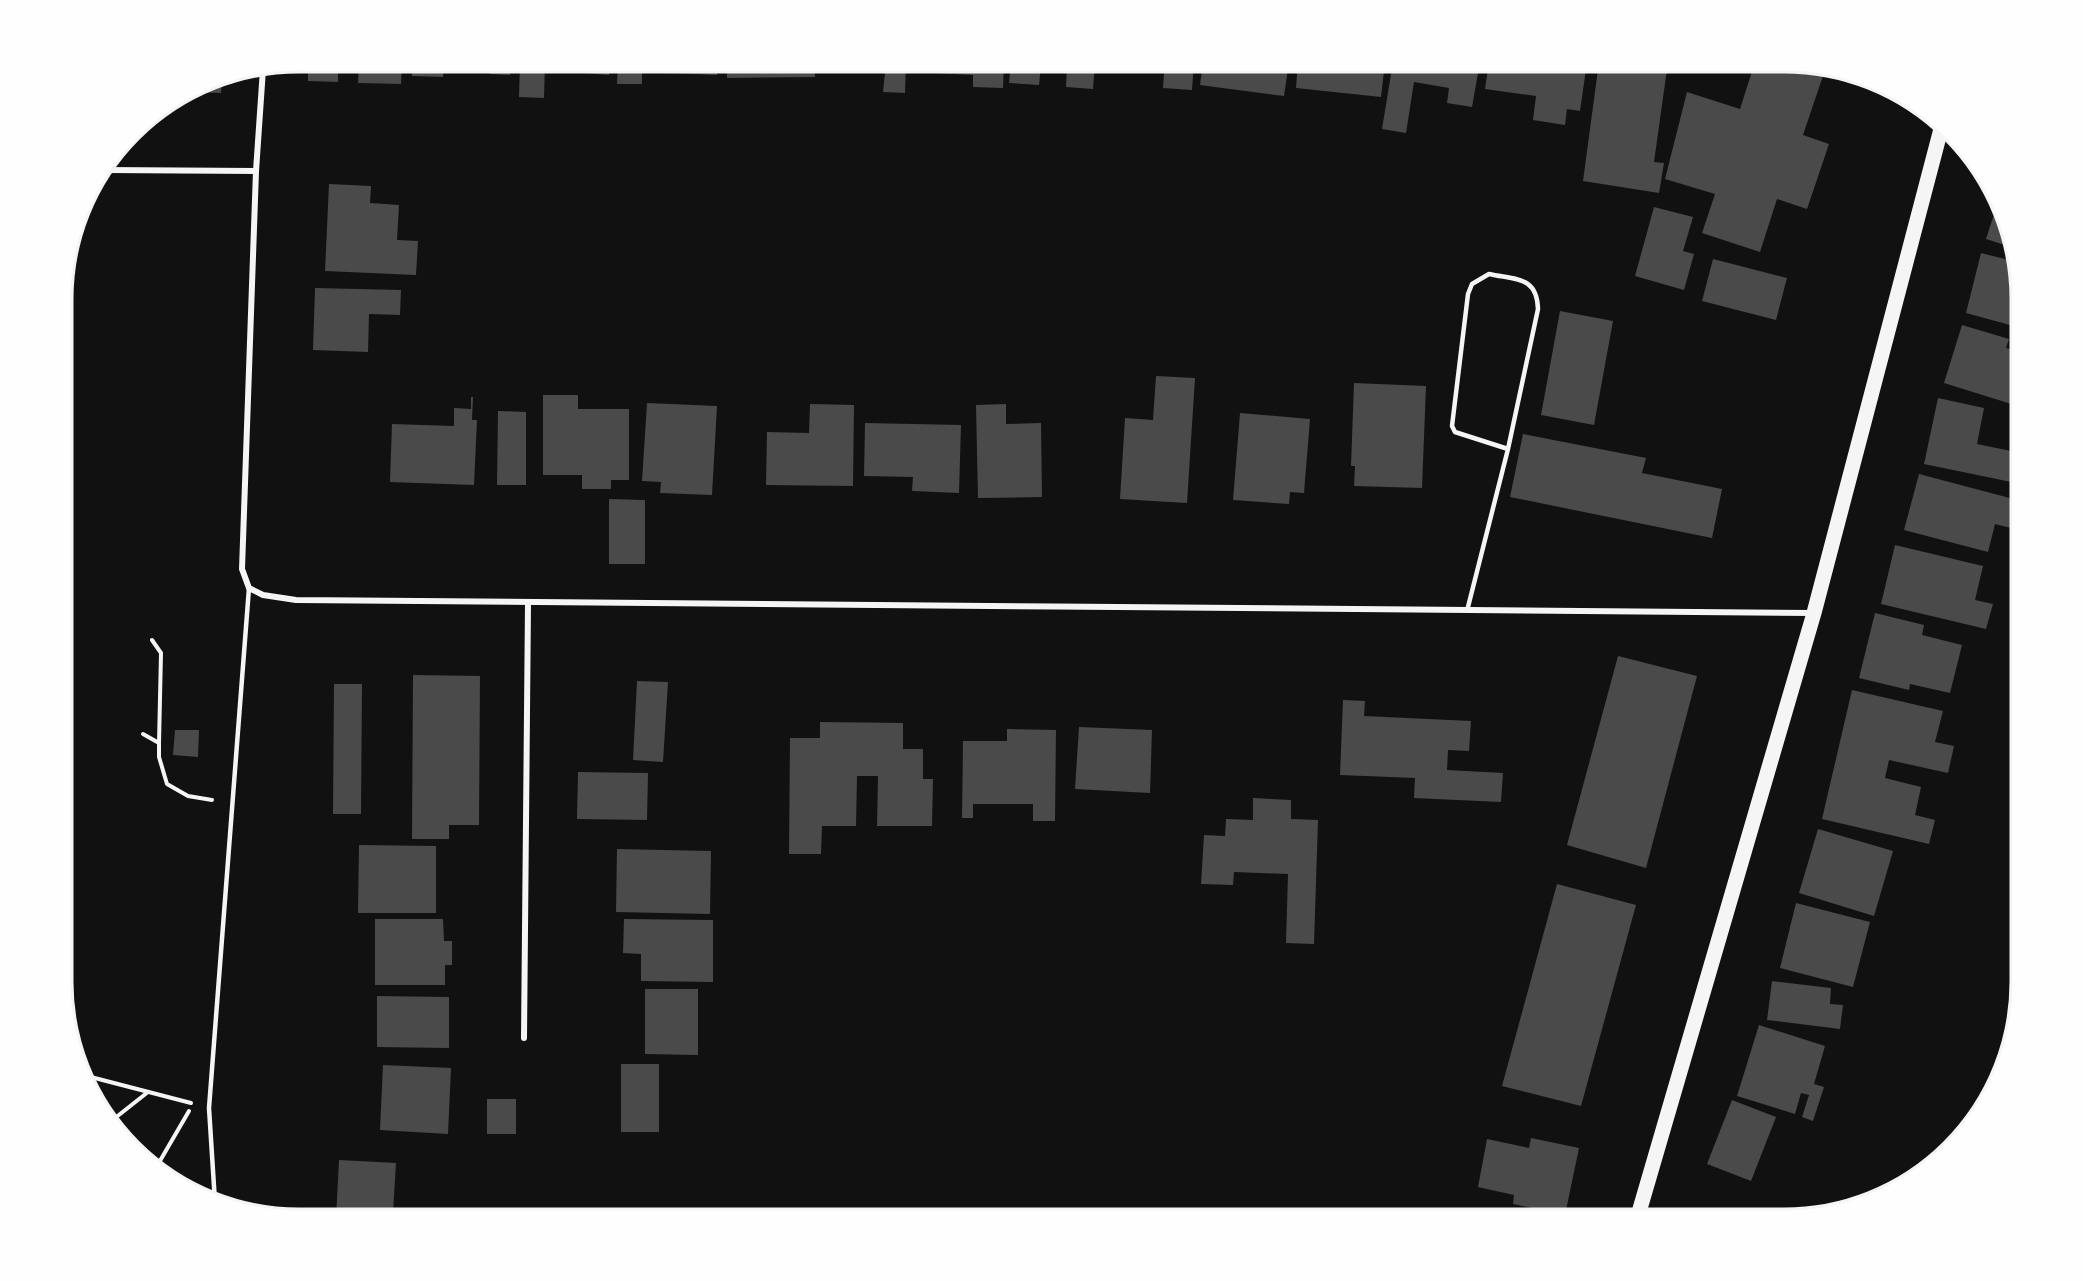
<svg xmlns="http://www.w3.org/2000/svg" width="2083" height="1281" font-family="Literata,serif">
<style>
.building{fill:#4a4a4a}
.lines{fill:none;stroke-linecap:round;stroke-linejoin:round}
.path{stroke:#f5f5f5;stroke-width:4}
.service{stroke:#f5f5f5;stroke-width:4.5}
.minor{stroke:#f5f5f5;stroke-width:6}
.primary{stroke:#f5f5f5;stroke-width:15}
.rim{fill:none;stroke:#f5f5f5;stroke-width:3}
</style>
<rect width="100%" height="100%" fill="#111"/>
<g class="building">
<polygon points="308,62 338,62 338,82 308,81"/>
<polygon points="359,62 402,62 401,84 358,83"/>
<polygon points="412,62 444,62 443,77 412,76"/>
<polygon points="490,62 511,62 510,75 490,74"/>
<polygon points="520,62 545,62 544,98 519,97"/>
<polygon points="585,62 610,62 609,75 584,73"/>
<polygon points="618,62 718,62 717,75 642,72 642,84 617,84"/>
<polygon points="727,62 814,62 815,77 727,78"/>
<polygon points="821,62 906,62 905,93 883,92 885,73 821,69"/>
<polygon points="916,62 1004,62 1003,88 973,87 973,75 915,72"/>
<polygon points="1011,62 1095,62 1093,89 1066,87 1067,66 1041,65 1039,85 1009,83"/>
<polygon points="1106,62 1194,62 1192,90 1163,88 1164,73 1106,68"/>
<polygon points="1203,62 1289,62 1284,96 1200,85"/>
<polygon points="1298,62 1385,62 1381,97 1296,88"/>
<polygon points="1393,62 1480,62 1472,107 1447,103 1449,88 1414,82 1406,133 1382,129"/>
<polygon points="1489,62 1587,62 1580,111 1567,109 1565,125 1533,120 1536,96 1485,89"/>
<polygon points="1599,62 1668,62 1654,162 1664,163 1659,193 1583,181"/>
<polygon points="1755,62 1784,62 1826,67 1803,135 1829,144 1807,209 1777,199 1760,252 1702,233 1715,194 1665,179 1687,92 1740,109"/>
<polygon points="222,77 221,93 189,92 209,79"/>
<polygon points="329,184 371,186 370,203 399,205 397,240 418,241 416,275 325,271"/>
<polygon points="1998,202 2009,223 2014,248 1986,239"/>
<polygon points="1654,207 1693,217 1683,251 1694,254 1684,290 1635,276"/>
<polygon points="1981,253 2017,262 2021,283 2021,328 1966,313"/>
<polygon points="1713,259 1787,278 1776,320 1702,301"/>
<polygon points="315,288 401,290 400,315 369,314 368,352 313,350"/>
<polygon points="1560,311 1613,321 1594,425 1541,415"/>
<polygon points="1962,325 2009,339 2006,348 2021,352 2021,407 1944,383"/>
<polygon points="1156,376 1195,378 1187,503 1120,499 1125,418 1153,420"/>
<polygon points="1354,383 1426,386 1422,488 1354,486 1355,466 1351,466"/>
<polygon points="543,395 578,395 578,409 629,409 629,480 611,480 611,489 582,489 582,475 543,475"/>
<polygon points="471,397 473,397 472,420 477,420 474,485 390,482 392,424 454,426 454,408 471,409"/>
<polygon points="1938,398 1984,408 1977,444 2021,453 2021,484 1924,464"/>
<polygon points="647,403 717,406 712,495 660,493 661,482 642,481"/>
<polygon points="810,404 854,405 853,486 766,485 767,432 809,433"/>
<polygon points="1006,404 1006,424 1041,423 1042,497 978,498 976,405"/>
<polygon points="498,411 526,412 526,485 497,485"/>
<polygon points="1240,413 1310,419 1304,493 1290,492 1289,504 1233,500"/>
<polygon points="865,423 961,425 959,493 912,491 913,477 864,476"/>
<polygon points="1523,434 1646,458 1642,473 1722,489 1712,538 1510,497"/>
<polygon points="1919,474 2021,501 2015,529 1995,524 1988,552 1904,530"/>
<polygon points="609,499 645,500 645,564 609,564"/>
<polygon points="1895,545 1983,566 1975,600 1993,604 1986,629 1881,604"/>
<polygon points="1875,613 1924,625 1922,635 1962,645 1950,693 1910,684 1909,690 1859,678"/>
<polygon points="1618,656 1697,676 1646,868 1567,845"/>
<polygon points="413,675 480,676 479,825 449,825 449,839 412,839"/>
<polygon points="637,681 668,682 663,762 633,760"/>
<polygon points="334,684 362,684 361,814 333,814"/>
<polygon points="1852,690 1943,711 1935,742 1954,746 1948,773 1889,760 1885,778 1921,787 1915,815 1935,820 1929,844 1822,819"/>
<polygon points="1343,700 1365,701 1364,716 1471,721 1469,751 1448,750 1447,770 1503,773 1501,802 1414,798 1415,778 1340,775"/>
<polygon points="820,722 903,723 903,749 923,749 923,779 933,779 932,826 877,826 878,776 857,776 856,826 822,826 821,854 789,854 790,738 820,738"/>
<polygon points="1079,727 1152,730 1150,793 1075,789"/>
<polygon points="1007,729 1056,730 1055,821 1033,821 1033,804 973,804 973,818 962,818 963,741 1007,741"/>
<polygon points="175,730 199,730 198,757 173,755"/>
<polygon points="578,772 648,773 647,820 577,819"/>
<polygon points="1253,798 1291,800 1291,819 1318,820 1314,944 1286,943 1288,874 1234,872 1233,885 1201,884 1204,835 1225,836 1226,819 1253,820"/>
<polygon points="1818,829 1893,851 1874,916 1799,893"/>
<polygon points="359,845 436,846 436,913 358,913"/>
<polygon points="617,849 711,851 710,914 616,912"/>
<polygon points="1557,884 1636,905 1581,1106 1502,1086"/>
<polygon points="1796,903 1870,922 1853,987 1780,968"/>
<polygon points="375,919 443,919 444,941 452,941 452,965 445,965 445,985 375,985"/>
<polygon points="624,919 713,920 713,982 641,981 641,954 623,953"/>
<polygon points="1772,981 1831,988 1830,1004 1843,1005 1840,1029 1767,1020"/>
<polygon points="645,989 698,989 698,1055 645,1054"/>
<polygon points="377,996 449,997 449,1048 377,1047"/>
<polygon points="1759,1025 1825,1046 1814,1084 1824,1087 1813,1121 1802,1117 1809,1095 1801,1093 1795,1114 1737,1096"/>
<rect x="621" y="1064" width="38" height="68"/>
<polygon points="383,1065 451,1068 448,1134 380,1130"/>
<rect x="487" y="1099" width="29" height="35"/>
<polygon points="1732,1100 1776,1117 1751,1181 1707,1164"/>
<polygon points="1531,1138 1579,1148 1565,1215 1513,1204 1514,1195 1478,1187 1487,1139 1529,1148"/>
<polygon points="339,1160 396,1163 393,1212 373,1211 373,1219 336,1219"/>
<polygon points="1467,1208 1509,1217 1511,1209 1555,1219 1465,1219"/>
</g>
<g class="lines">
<g class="path">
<polyline points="152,640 161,653 159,743 159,757 167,784 188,796 212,800"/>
<polyline points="143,734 159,743"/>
<polyline points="87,1076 191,1103"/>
<polyline points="110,1122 148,1092"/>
<polyline points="157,1166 189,1111"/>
</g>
<g class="service">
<path d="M1468,607L1508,449L1538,309C1537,276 1516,280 1489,274L1472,284L1468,294L1452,426L1455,432L1508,449"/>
<polyline points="215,1202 209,1108 249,588"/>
</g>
<g class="minor">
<path d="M263,69L256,171L242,569L249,588L263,595L296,600C802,608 1308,605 1814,613"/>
<polyline points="104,170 256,171"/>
<polyline points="524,1038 528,604"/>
</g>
<polyline class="primary" points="1637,1219 1814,613 1941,129"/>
</g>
<path d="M0 0H2083V1281H0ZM299 72H1784A227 227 0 0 1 2011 299V982A227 227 0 0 1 1784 1209H299A227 227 0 0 1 72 982V299A227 227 0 0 1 299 72Z" fill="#fefefe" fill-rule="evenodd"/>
<path class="rim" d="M299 72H1784A227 227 0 0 1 2011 299V982A227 227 0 0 1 1784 1209H299A227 227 0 0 1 72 982V299A227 227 0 0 1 299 72Z"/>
</svg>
